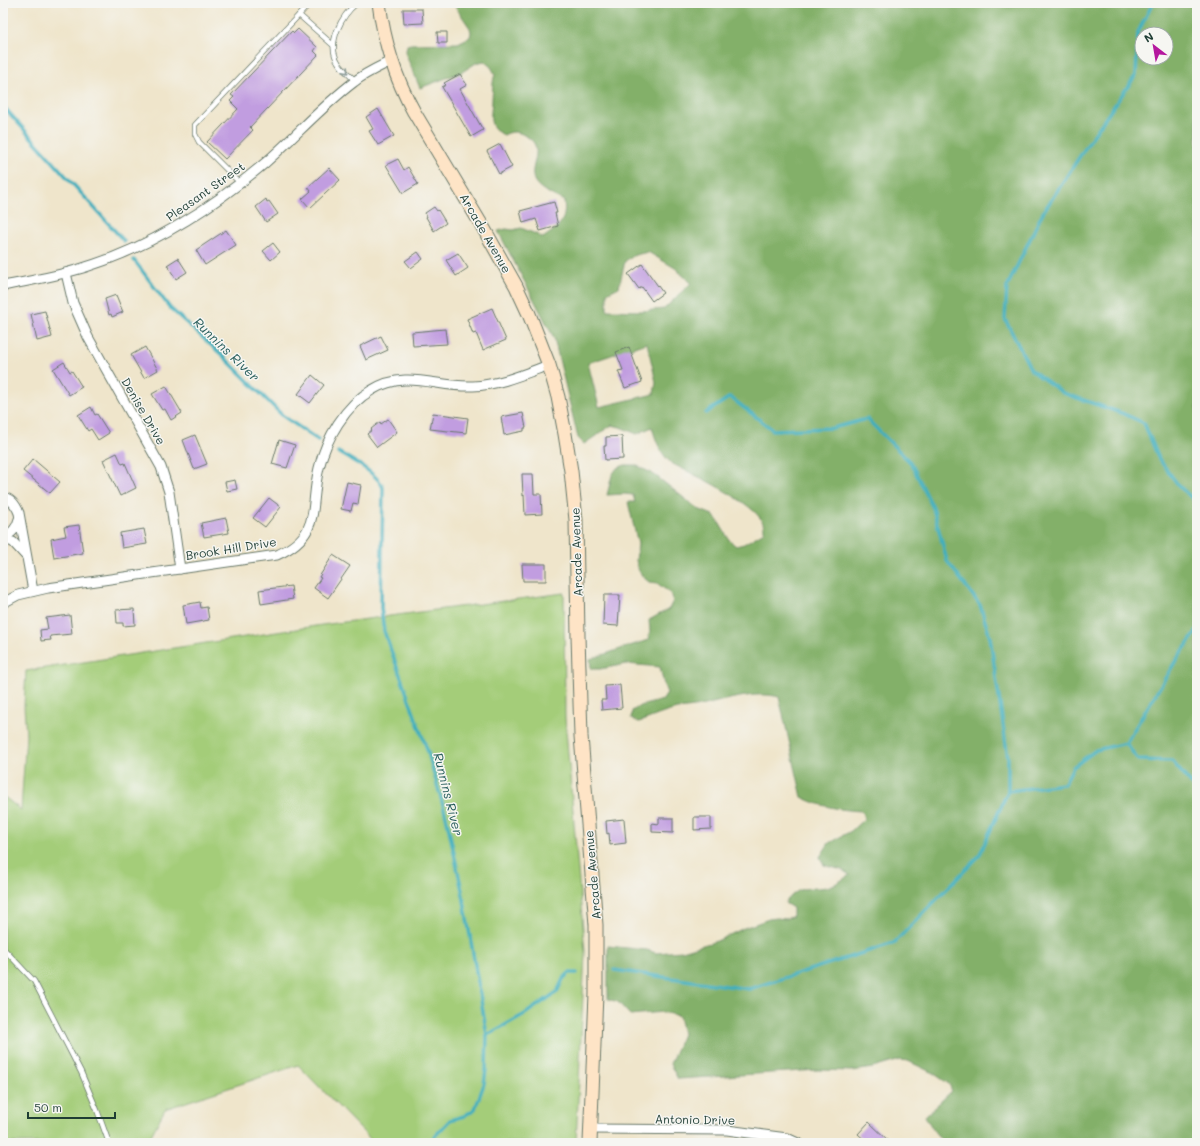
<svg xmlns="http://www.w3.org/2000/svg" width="1200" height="1146" font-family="Mali,sans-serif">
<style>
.green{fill:#a4cd79;stroke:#628556}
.forest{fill:#83b069;stroke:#51764e;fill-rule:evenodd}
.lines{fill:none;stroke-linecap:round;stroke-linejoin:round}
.stream{stroke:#40afbd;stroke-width:3.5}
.building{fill:#c19de0}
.lane-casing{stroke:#687869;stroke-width:6}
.street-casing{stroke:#687869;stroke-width:11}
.secondary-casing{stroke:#687869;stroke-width:15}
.lane{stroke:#fff;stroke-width:4.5}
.street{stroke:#fff;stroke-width:9}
.secondary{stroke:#fee4c6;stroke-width:13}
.oneway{stroke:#8f9e9a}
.labels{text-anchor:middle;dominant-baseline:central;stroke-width:3;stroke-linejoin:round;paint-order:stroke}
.street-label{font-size:12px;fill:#1f3d34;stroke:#f6f6f2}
.water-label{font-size:13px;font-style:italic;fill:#295f5d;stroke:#f6f6f2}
</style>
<rect width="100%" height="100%" fill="#f6f6f2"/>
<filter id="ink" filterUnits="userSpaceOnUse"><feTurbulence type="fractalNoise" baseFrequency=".025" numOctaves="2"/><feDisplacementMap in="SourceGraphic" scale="8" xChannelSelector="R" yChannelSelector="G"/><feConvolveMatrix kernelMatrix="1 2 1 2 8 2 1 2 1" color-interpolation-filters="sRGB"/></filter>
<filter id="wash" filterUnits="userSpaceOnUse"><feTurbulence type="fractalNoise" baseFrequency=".012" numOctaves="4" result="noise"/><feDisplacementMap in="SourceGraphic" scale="16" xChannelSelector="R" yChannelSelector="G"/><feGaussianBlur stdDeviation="0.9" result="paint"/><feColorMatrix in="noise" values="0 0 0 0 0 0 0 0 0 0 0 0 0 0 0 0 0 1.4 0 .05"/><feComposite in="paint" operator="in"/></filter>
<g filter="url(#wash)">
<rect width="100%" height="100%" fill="#efe5cb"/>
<polygon class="green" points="564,593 565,718 585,952 576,1143 374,1143 298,1065 165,1109 147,1143 3,1143 3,796 21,810 26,735 24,706 26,671 322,625"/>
<path class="forest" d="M453,3H1197V1143H944L934,1131L925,1116L952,1091L949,1084L933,1073L908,1061L900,1060L873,1068L853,1071L818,1070L678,1079L670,1064L683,1034L679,1016L663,1012L630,1015L618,1002L608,999V946L647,950L656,953L682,951L717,941L744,928L769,919L777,918L786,919L793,916V908L785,903C802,881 810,892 830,886C837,884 844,878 850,875L842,870L824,865L820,857L829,843L851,831L864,819L862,811C841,810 821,807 802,797L779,697C754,690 720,702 695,707C689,708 683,708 677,709C664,712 651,718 639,722L631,719L632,711L640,706L663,700L667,693L664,685L660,667L627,664L600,669H591L590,659L648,640L650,632L649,620L669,609L673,601L670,593L657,583L649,582L642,576L638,569L636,560L638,544L628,502H635L633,495L624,494L607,495L612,475L617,468L625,465H635L642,468L656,476L698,509L713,515L718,521L730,541L736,546L744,544L764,532C764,529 764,526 763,523C755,502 692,474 671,463C660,453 656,441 652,427L637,434L620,427L612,425L584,444L578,438L554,338L498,231L506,229L513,230L521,228L536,234L543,238C558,227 567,222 564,201C555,196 541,191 535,182C526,167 549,147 524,135C517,131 511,131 504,135C485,126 492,115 492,99C493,90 492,83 495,74L491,67L484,61L476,63L462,72L420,88L406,55V51L407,45L411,44L458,43L470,37L471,32L470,28ZM1142,34H1166V58H1142ZM648,252L675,268L691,283L664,309L642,311L607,310V293L619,287L625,261L635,255ZM647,343L656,382L654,394L599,407L588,363Z"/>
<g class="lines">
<g class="stream">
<polyline points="1153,3 1138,32 1136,75 1097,130 1042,214 1007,287 1005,319 1031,370 1063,393 1124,414 1144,423 1159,459 1179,486 1197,503"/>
<polyline points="3,106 124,241"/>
<polyline points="134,260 170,308 223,356 283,416 318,440"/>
<path d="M338,452C351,460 378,473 383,488L381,608L384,631L427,749L446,816L463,895L487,1035L486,1070L484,1084L475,1109L464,1116L450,1120L433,1138L430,1143"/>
<polyline points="1126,743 1138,760 1172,761 1197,791"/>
<polyline points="1008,791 1064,784 1073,767 1096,750 1126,743 1175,662 1197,631"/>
<polyline points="614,970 749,989 894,943 979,856 1008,791 1008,758 990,637 980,605 947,561 933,508 911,463 867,419 833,428 773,430 730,397 706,413"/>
<polyline points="487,1035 525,1014 557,992 563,979 569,973 577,973"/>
</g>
</g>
<g id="blocks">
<g class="building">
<polygon points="403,9 422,9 423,23 404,24"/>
<polygon points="298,29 317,47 314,51 318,55 250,127 253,130 225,159 207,142 238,109 230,101 234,97 231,95 292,31 294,33"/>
<polygon points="437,32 447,32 447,43 438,43"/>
<polygon points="460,74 467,85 460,89 483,130 471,137 442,87 446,85 444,83"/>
<polygon points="378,109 394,136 378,145 369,131 373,129 366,117"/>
<polygon points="500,144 512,167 499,174 487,151"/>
<polygon points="398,159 404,170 408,167 418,184 403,193 386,165"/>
<polygon points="329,168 340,180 310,208 302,199 311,191 308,187"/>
<polygon points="266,199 267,202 269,201 278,214 266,222 256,207"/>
<polygon points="554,202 557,213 555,213 558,226 540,231 536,219 523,223 520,211"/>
<polygon points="434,207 437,211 438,210 446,223 434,231 426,217 427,217 425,213"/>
<polygon points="226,230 236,245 205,265 196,250"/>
<polygon points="273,243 280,252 271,260 263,251"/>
<polygon points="418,252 423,259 411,268 405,261"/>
<polygon points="458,253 468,268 456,276 446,260"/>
<polygon points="178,258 187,272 176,279 167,265"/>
<polygon points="642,264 663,293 652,301 642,287 639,289 628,274"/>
<polygon points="116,295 123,312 112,317 111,314 109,315 105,299"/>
<polygon points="492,308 506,340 483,350 476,333 473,334 467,319"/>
<polygon points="45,311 52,337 37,341 31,314"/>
<polygon points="445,329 447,344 413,346 412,332"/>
<polygon points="381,336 388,350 366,360 360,346"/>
<polygon points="145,347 158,370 144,378 131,355"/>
<polygon points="629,347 642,382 625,388 618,371 623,370 616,352"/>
<polygon points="64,362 70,372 72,371 82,387 69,395 53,369"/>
<polygon points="312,375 324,385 310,403 298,394"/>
<polygon points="166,386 182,413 171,420 165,409 162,410 152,394"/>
<polygon points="91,407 95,415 97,414 109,433 98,440 91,429 88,431 78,415"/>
<polygon points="433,413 468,418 466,433 430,429"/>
<polygon points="523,413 526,428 524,428 524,431 504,435 501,417"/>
<polygon points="388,419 397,432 377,447 367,434 372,430 371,429 380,422 381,424"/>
<polygon points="195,435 207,464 194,469 183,440"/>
<polygon points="622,436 623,459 605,460 604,446 606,446 606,437"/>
<polygon points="279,440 295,445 287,468 272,464"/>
<polygon points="117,453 122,464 125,463 136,488 120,496 103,460"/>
<polygon points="33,459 60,482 50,493 23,471"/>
<polygon points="522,474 533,474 534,494 541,494 542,514 525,515 524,495 523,496"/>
<polygon points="235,480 237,489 227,491 225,482"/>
<polygon points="347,482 361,485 358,504 353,503 351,511 341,509"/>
<polygon points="269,498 281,507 265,527 253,518"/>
<polygon points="226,518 229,533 204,537 201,523"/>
<polygon points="79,525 83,553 54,558 51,539 66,536 64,527"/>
<polygon points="144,529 147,544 122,548 120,533"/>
<polygon points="333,555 350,566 328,598 314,588 321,578 319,577"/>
<polygon points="522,564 546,564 546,581 523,581"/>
<polygon points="291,586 293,599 261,604 259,590"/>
<polygon points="604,595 620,595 618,626 603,625"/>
<polygon points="200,602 201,608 207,607 209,620 186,624 183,605"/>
<polygon points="134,609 135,625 123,626 123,623 117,623 116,610"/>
<polygon points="70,615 72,634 50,636 51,640 41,641 40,630 48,629 46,618"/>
<polygon points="620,685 622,708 602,710 601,700 606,700 605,686"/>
<polygon points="694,817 711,817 711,829 694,830"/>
<polygon points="659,818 673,818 673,833 652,832 652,823 659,824"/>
<polygon points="624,819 626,843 610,845 609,833 607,834 606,821"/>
<polygon points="869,1122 891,1143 868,1143 858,1134"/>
</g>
</g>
</g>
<g filter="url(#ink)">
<use href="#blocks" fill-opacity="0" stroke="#687869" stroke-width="1"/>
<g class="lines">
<defs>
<g id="lane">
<polyline points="310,3 299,15 333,45"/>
<path d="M355,81C350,75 342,69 338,62C326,43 342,15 357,3"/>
<polyline points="240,183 199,142 195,134 195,125 299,15"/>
<polyline points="3,948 34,981 81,1072 97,1110 109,1143"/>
</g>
<g id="street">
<polyline points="66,273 73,303 88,337 161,467 169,492 180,569"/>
<path d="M3,286C24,282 45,278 65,273C140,254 207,212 265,163C295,137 322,106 354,82C365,73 379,67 391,61"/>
<path d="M3,497C12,499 16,505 19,513L33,591"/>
<path d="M3,537C12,534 17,528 19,519"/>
<polyline points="3,539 13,542 25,555"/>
<path d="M3,603L18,595L48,588L277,555C323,534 309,508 319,468C326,439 345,405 372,390C407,369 437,388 473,386C499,385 524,374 549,365"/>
<polyline points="591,1129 727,1130 787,1138 798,1143"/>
</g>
<path id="secondary" d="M379,3C384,42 395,78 414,112L484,229L516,286L529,314L549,365L558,397L565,434L571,471L576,520L578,636L581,736L596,925V994L590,1143"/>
</defs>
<use href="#lane" class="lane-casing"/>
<use href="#street" class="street-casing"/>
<use href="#secondary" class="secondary-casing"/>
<use href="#lane" class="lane"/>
<use href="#street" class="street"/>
<use href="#secondary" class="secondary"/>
</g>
<defs><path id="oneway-chevron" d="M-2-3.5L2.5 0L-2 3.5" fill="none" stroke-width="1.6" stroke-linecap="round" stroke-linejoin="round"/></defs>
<use class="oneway" href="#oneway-chevron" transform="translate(346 71) rotate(48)"/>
</g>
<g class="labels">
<g class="street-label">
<text transform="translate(205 191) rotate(-35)">Pleasant Street</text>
<text transform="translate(486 233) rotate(60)">Arcade Avenue</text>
<text transform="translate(144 411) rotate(60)">Denise Drive</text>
<text transform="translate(231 548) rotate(-9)">Brook Hill Drive</text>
<text transform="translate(576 552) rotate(-92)">Arcade Avenue</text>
<text transform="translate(592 875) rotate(-95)">Arcade Avenue</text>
<text transform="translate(695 1119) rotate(1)">Antonio Drive</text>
</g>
<g class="water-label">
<text transform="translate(227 349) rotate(44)">Runnins River</text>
<text transform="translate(449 794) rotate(76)">Runnins River</text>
</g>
</g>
<rect width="1200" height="1146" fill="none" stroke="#f6f6f2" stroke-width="16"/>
<g transform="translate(1154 46) rotate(329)"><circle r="19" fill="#f6f6f2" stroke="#a0aca6"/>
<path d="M0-3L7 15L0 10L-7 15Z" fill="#b5179e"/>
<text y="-6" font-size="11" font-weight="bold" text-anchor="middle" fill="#1f3d34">N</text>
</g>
<path d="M28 1112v6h87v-6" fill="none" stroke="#1f3d34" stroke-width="2"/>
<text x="34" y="1112" font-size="12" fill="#1f3d34" stroke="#f6f6f2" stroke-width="3" paint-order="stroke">50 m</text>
</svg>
